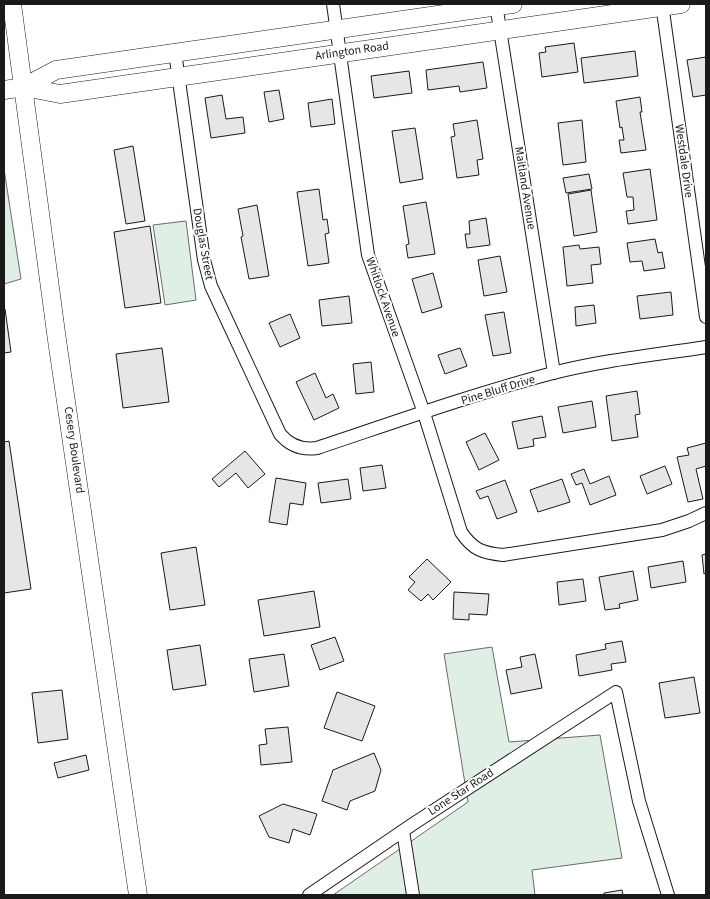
<svg xmlns="http://www.w3.org/2000/svg" width="710" height="899" font-family="'Source Sans 3',sans-serif">
<style>
.green{fill:#e0efe3;stroke:#6a6a6a}
.building{fill:#e6e6e6;stroke:#1a1a1a}
.lines{fill:none;stroke-linecap:round;stroke-linejoin:round}
.street-casing{stroke:#1a1a1a;stroke-width:14}
.secondary-casing{stroke:#1a1a1a;stroke-width:19}
.street{stroke:#fff;stroke-width:12}
.secondary{stroke:#fff;stroke-width:18}
.labels{text-anchor:middle;dominant-baseline:central;stroke-width:4;stroke-linejoin:round;paint-order:stroke}
.street-label{font-size:12px;fill:#1a1a1a;stroke:#fff}
</style>
<rect width="100%" height="100%" fill="#fff"/>
<g class="green">
<polygon points="4,169 21,279 4,284"/>
<polygon points="186,221 196,300 165,305 153,225"/>
<polygon points="492,647 509,742 600,735 622,858 532,870 535,895 333,895 468,802 444,654"/>
</g>
<g class="building">
<polygon points="574,43 578,72 542,77 539,53 546,52 545,47"/>
<polygon points="635,51 638,76 584,83 581,58"/>
<polygon points="706,57 706,95 693,97 687,60"/>
<polygon points="483,62 487,88 460,92 459,86 428,90 426,70"/>
<polygon points="409,71 412,93 374,98 371,76"/>
<polygon points="279,90 284,119 269,122 264,92"/>
<polygon points="222,95 226,119 243,117 245,133 211,138 205,98"/>
<polygon points="640,97 642,112 640,112 646,150 621,153 619,140 624,140 622,127 620,128 616,101"/>
<polygon points="332,99 335,124 311,127 308,103"/>
<polygon points="477,120 483,159 477,160 479,175 457,178 451,137 455,136 453,124"/>
<polygon points="582,120 586,162 563,165 558,123"/>
<polygon points="415,128 423,179 400,183 392,131"/>
<polygon points="133,146 145,221 126,224 114,150"/>
<polygon points="650,169 657,220 628,224 626,211 634,210 633,197 627,197 623,173"/>
<polygon points="589,174 592,189 566,193 563,178"/>
<polygon points="319,189 323,220 327,219 329,233 325,234 329,263 308,266 297,192"/>
<polygon points="591,190 597,232 574,236 568,194"/>
<polygon points="426,202 435,254 408,258 406,245 409,244 403,206"/>
<polygon points="257,205 269,276 249,279 241,237 243,236 238,209"/>
<polygon points="486,218 490,245 467,248 465,234 470,234 469,221"/>
<polygon points="150,226 161,303 125,308 114,232"/>
<polygon points="655,239 658,253 662,252 665,268 644,271 642,261 630,262 627,243"/>
<polygon points="579,245 580,249 599,247 601,264 591,265 593,283 567,286 563,247"/>
<polygon points="500,256 507,292 484,296 478,260"/>
<polygon points="433,273 442,307 422,313 412,279"/>
<polygon points="671,292 673,315 640,319 637,296"/>
<polygon points="349,296 352,323 322,326 319,300"/>
<polygon points="594,305 596,323 576,326 575,307"/>
<polygon points="4,309 5,309 11,352 4,353"/>
<polygon points="504,312 511,353 493,356 485,315"/>
<polygon points="290,314 300,338 280,347 269,323"/>
<polygon points="162,348 169,402 123,408 116,354"/>
<polygon points="460,348 467,366 445,374 438,355"/>
<polygon points="371,362 374,392 356,394 353,364"/>
<polygon points="315,373 326,398 333,394 339,408 314,420 296,382"/>
<polygon points="637,391 640,414 635,415 638,437 612,441 606,396"/>
<polygon points="592,401 596,427 563,433 558,407"/>
<polygon points="542,416 546,437 533,439 534,446 518,449 512,422"/>
<polygon points="485,433 499,460 479,470 466,442"/>
<polygon points="9,441 31,589 4,593 4,442"/>
<polygon points="706,443 706,466 696,469 703,499 688,502 677,457 689,455 687,448"/>
<polygon points="245,451 265,474 248,488 236,473 219,487 212,479"/>
<polygon points="382,465 386,488 363,491 360,468"/>
<polygon points="665,466 672,484 647,494 640,476"/>
<polygon points="584,469 590,484 609,476 616,495 590,505 582,483 576,485 571,474"/>
<polygon points="276,478 306,483 303,505 290,503 287,525 269,522"/>
<polygon points="348,479 351,499 321,503 318,483"/>
<polygon points="562,479 570,502 538,512 530,490"/>
<polygon points="505,480 517,512 497,519 488,496 480,499 476,491"/>
<polygon points="196,547 205,605 170,610 161,553"/>
<polygon points="706,554 706,573 704,574 702,555"/>
<polygon points="427,559 451,582 433,600 428,594 421,601 408,590 415,582 409,577"/>
<polygon points="683,561 686,582 651,588 648,567"/>
<polygon points="633,571 638,600 619,604 620,608 605,610 599,577"/>
<polygon points="583,579 586,601 559,605 557,582"/>
<polygon points="314,591 320,627 264,636 258,600"/>
<polygon points="454,592 489,594 487,615 469,614 469,620 453,619"/>
<polygon points="335,637 344,661 320,670 311,645"/>
<polygon points="622,641 626,662 611,664 612,670 579,676 576,655 606,649 605,644"/>
<polygon points="200,645 206,685 173,690 167,650"/>
<polygon points="284,654 289,686 254,692 249,659"/>
<polygon points="535,654 542,688 511,694 506,670 522,667 520,657"/>
<polygon points="694,677 700,713 665,718 659,683"/>
<polygon points="62,690 68,739 38,743 32,693"/>
<polygon points="337,692 375,706 362,741 324,728"/>
<polygon points="288,727 292,762 261,765 259,745 267,744 265,729"/>
<polygon points="374,753 381,770 375,791 350,801 347,810 322,801 333,770"/>
<polygon points="86,755 89,770 58,778 54,763"/>
<polygon points="283,804 317,814 310,835 293,829 289,843 269,837 259,816"/>
<polygon points="622,890 623,895 604,895 604,893"/>
</g>
<g class="lines">
<defs>
<g id="street">
<path d="M333,4L368,255L424,413L461,532C473,550 483,553 503,555L662,530L689,521L706,513"/>
<polyline points="496,4 554,373"/>
<polyline points="662,4 706,317"/>
<path d="M175,52L204,260L211,286L280,434C290,446 303,450 317,448C395,422 473,394 553,373C603,360 655,355 706,347"/>
<polyline points="403,831 413,895"/>
<polyline points="309,895 413,824 616,692 639,801 668,895"/>
</g>
<g id="secondary">
<polyline points="12,4 57,340 138,895"/>
<polyline points="24,87 60,94 681,4"/>
<polyline points="4,90 24,87 56,70 513,4"/>
</g>
</defs>
<use href="#street" class="street-casing"/>
<use href="#secondary" class="secondary-casing"/>
<use href="#street" class="street"/>
<use href="#secondary" class="secondary"/>
</g>
<g class="labels">
<g class="street-label">
<text transform="translate(352 51) rotate(-8)">Arlington Road</text>
<text transform="translate(684 161) rotate(82)">Westdale Drive</text>
<text transform="translate(525 188) rotate(81)">Maitland Avenue</text>
<text transform="translate(203 244) rotate(80)">Douglas Street</text>
<text transform="translate(383 297) rotate(71)">Whitlock Avenue</text>
<text transform="translate(498 390) rotate(-17)">Pine Bluff Drive</text>
<text transform="translate(74 450) rotate(82)">Cesery Boulevard</text>
<text transform="translate(461 792) rotate(-33)">Lone Star Road</text>
</g>
</g>
<rect width="710" height="899" fill="none" stroke="#1a1a1a" stroke-width="10"/>
</svg>
